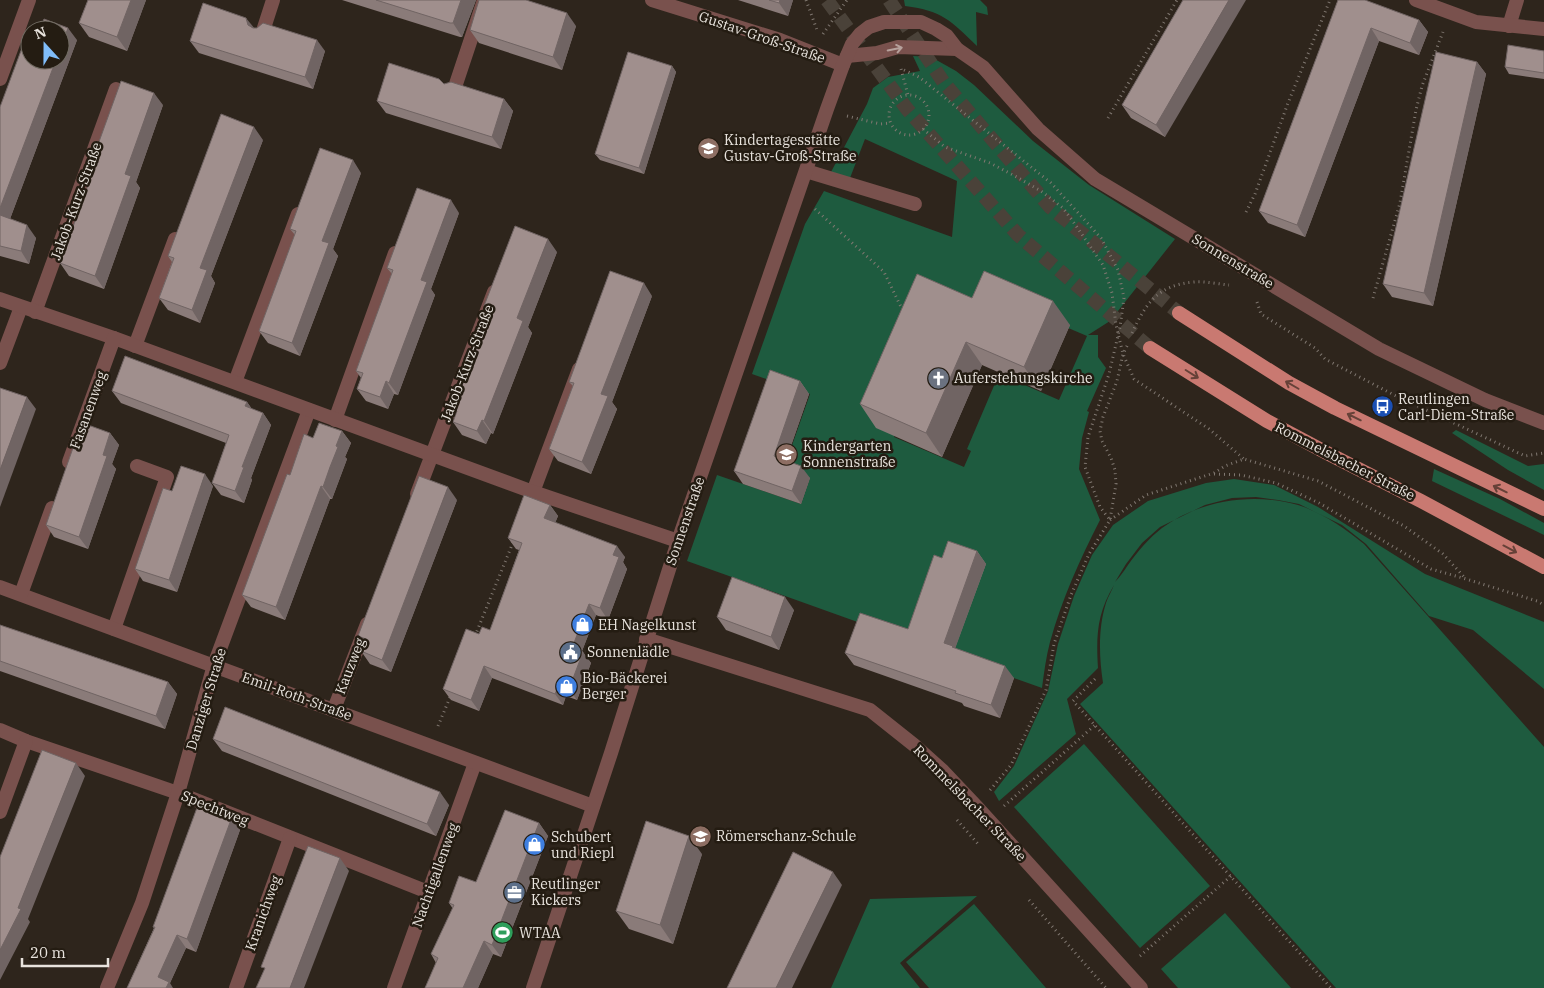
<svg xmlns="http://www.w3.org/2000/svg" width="1544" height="988" font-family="'IBM Plex Serif',serif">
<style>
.green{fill:#1e5b3f;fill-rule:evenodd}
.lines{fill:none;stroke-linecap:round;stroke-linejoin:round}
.primary-tunnel{stroke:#4a4239;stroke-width:14;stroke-dasharray:14 7;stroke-linecap:butt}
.path{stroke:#807871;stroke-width:3;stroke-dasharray:1 4;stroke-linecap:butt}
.service{stroke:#79514d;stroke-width:14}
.minor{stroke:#79514d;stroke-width:14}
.primary{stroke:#c97971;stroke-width:14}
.wall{fill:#8a7b79}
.shaded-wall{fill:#706463}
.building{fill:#a08f8d;stroke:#706463}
.oneway{stroke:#b6a19c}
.oneway2{stroke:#664138}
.labels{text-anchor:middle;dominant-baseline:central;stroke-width:5;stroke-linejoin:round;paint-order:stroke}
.street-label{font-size:14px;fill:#e8e3dd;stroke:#241c12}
.poi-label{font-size:14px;fill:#e8e3dd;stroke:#241c12;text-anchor:start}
</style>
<rect width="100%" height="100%" fill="#2e251c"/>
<g class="green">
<path d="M904,0H980L987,7L988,15L976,12L977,46C950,20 943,11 905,6Z"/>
<path d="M913,56L931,57L956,71L974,85L1033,141L1089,185L1175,239L1110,321L1088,335H1098V357L1106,368L1087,411L1089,412L1082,438L1079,469L1100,520C1080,559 1062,599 1050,642C1046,657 1044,673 1042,688L687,561L717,475L801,504L810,478L784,468L810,394L752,374L805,224L824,191L952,237L957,181L865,139L850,178L831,172L867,104L873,88L888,77L920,71ZM1019,307L1087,336L1059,400L999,374L967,449L971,451L964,467L894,437L946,318Z"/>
<polygon points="1456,430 1528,466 1544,464 1544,490 1508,470 1452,433"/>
<polygon points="1434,469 1500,499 1544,523 1544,535 1432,481"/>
<path d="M1234,479L1274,485L1318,507L1425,574L1544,622V689L1473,630L1429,616L1366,544L1342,525L1299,504L1278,500L1256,497L1232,498L1205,505L1160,527L1142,543L1126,564L1115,582C1119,578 1124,571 1128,565C1138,551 1149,538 1162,528C1200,500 1253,492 1298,505C1323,513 1344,528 1364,544L1544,747V988H1336L1080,704L1103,683C1099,657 1098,628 1106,603C1108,597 1112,590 1114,585C1097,614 1096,635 1098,668L1067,699L1076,734L999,801L994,792L1014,766L1048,691L1058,644L1074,596L1092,555L1113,525L1148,501L1206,483Z"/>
<polygon points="1084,744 1210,886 1140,948 1014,807"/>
<polygon points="977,896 900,963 920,988 831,988 870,899"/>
<polygon points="974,904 1046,988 929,988 906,962"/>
<polygon points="1225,913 1291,988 1178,988 1161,969"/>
</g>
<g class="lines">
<g class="primary-tunnel">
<polyline points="827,0 907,109 1018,235 1150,348"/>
<polyline points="889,0 944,83 1050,207 1179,313"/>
</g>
<g class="path">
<polyline points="806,0 817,30"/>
<polyline points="823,34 847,0"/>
<polyline points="901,69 908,95"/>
<polyline points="904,70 919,77 1051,183 1101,238 1118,270 1124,298 1120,327 1109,374 1088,437 1085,467 1100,507 1110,520"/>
<circle cx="909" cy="115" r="20"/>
<polyline points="847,116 880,124 891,123"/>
<polyline points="1108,118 1177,0"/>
<polyline points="923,129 945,147 990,163 1013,175 1041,191 1063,208 1072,220 1103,265 1112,293 1116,325 1123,354 1134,379 1209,429 1244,459"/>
<polyline points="815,209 884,272 903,311"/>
<polyline points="1246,212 1255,194 1288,103 1330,0"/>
<polyline points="1373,298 1400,203 1416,110 1422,86 1443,32"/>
<polyline points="1257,302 1261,314 1315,348 1325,359 1398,397 1525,456 1544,453"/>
<path d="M1132,333C1146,303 1158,285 1194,282C1205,281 1218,284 1229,285"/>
<polyline points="1214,474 1241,475 1276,483 1319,503 1431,569 1466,579 1537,601 1544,605"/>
<polyline points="1110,520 1146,495 1214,473 1225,466 1244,459 1318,481 1404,526 1443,554 1466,579"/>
<polyline points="475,636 514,540"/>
<polyline points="1095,679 1073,701 1331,988"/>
<polyline points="438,726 451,695"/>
<polyline points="990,790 1011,765 1046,690 1054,644 1071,595 1089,554 1110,520 1116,484 1115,470 1111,458 1102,441 1100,431 1103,417 1117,381 1123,354 1128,344"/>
<polyline points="1004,806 1095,725"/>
<polyline points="957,820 978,844"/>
<polyline points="1029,900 1106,988"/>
<polyline points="1140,956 1231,876"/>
</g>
<g class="service">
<polyline points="1509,26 1517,0"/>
<polyline points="263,31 273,0"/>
<polyline points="455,87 484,0"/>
<polyline points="806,171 915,204"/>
<polyline points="35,312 116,89"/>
<polyline points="135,346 175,239"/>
<polyline points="0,363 21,307"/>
<polyline points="235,382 298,214"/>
<polyline points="335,420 395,253"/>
<polyline points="533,492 579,369"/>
<polyline points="417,494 494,292"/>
<polyline points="114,629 167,477 137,466"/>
<polyline points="334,709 367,624"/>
<polyline points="0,730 26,741 178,793 428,892"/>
<polyline points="0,812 26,741"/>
<polyline points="107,988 142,903 178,793 214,665 309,410"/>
<polyline points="236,988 290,838"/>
<polyline points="394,988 475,763"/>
</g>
<g class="minor">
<polyline points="652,0 780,40 843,65"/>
<polyline points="1416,0 1476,22 1544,29"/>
<polyline points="847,56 877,53 898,47 957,49"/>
<polyline points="0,79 29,0"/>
<polyline points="0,299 114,338 533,492 678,541"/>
<polyline points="69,462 114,338"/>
<polyline points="0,587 593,806"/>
<polyline points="21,594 52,508"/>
<polyline points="646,639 870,710 914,745 943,771 977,807 1141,988"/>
<polyline points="533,988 611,753 678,541 827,109 843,65 852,44 860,34 869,27 884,22 921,22 936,29 947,36 957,49 983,67 1038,129 1095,179 1379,349 1485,400 1544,423"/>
</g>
<g class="primary">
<polyline points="1179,313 1289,383 1335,408 1544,509"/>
<polyline points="1150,348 1267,421 1327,453 1421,501 1544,567"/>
</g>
</g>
<g class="wall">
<polygon points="88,0 146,0 127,51 89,37 79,23"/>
<polygon points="342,0 476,0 462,37 460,37"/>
<polygon points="738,0 793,0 788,16"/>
<polygon points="1183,0 1165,137 1131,118 1122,105"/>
<polygon points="1338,0 1419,20 1428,32 1419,55 1379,41 1305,237 1268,223 1259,211"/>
<polygon points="576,26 562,70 479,43 470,30"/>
<polygon points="253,28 325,51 313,89 199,53 190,41"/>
<polygon points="77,40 10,219 36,238 29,264 0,256 0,107 30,60"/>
<polygon points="1544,51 1544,79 1509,74 1505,67"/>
<polygon points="1477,62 1486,74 1433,306 1392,297 1383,284"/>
<polygon points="672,66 676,72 644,174 600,160 595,154"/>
<polygon points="444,84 504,99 513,111 501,149 386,113 377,101"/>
<polygon points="163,105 136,182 140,188 104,289 69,276 60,263 95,166 92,161"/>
<polygon points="263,140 211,276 215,283 200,323 168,310 159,298 172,262 168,256"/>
<polygon points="361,173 333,249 338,256 300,356 268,343 259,331 295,235 290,229"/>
<polygon points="459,213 431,289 435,295 398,395 394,394 388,409 366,401 357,389 361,378 356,371 392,274 387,268"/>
<polygon points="557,252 528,327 532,333 493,434 491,433 486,444 462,435 453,422 456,414 453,409 490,313 484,306"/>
<polygon points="652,296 612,402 617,409 591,474 558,461 549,449 573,386 569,382"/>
<polygon points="972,298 1070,325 1041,391 982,365 942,457 876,428 860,404"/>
<polygon points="800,381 809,394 786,460 810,478 801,504 743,484 734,471"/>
<polygon points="112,391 247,402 252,409 263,413 271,425 251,478 252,480 244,503 221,495 212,483 226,443 121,403"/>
<polygon points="342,431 351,443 345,457 347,459 332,499 330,499 285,620 251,607 242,595 290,475 313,438"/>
<polygon points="110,433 119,445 112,464 116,469 88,549 54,537 46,525 80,447"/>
<polygon points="213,486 177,592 143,581 135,569 172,491"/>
<polygon points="457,500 391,672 370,664 361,651 364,645 358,636"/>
<polygon points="550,505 558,516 555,523 625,557 623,562 627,569 608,620 596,615 582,651 591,663 577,700 566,696 563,705 492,678 479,711 451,700 443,689 479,634 490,630 519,550 516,549 508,538"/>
<polygon points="977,551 986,564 955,648 1014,678 1000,718 964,706 962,703 854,665 845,653 908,629 942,558"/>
<polygon points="794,610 779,650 726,630 717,617"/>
<polygon points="0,625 168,682 177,694 165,729 0,671"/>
<polygon points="213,739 449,805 436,836 222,751"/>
<polygon points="232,817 240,830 196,952 186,948 170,983 127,988 154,928 153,927"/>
<polygon points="539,823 548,836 501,957 493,954 478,988 425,988 436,963 431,954 453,909 449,903 476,882"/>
<polygon points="702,854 673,944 629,929 616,911"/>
</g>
<g class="shaded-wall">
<polygon points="131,0 146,0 127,51 117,37"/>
<polygon points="461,0 476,0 462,37 453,23"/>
<polygon points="780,0 793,0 788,16 779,3"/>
<polygon points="1229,0 1246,0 1165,137 1156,125"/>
<polygon points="567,13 576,26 562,70 553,57"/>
<polygon points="246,18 255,29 248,25"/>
<polygon points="1419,20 1428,32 1419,55 1410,43"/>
<polygon points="68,28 77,40 7,227 0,217 0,208 56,60 60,60 60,50"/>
<polygon points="1371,28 1379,41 1305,237 1297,225"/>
<polygon points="317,40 325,51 313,89 305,77"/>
<polygon points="1477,62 1486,74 1433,306 1424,293"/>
<polygon points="672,66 676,72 644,174 639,168"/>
<polygon points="154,93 163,105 136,182 140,188 104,289 95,276 125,174"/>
<polygon points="504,99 513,111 501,149 492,137"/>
<polygon points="254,127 263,140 211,276 215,283 200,323 192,310 200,268"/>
<polygon points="353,160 361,173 333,249 338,256 300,356 292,343 322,241"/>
<polygon points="451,200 459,213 431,289 435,295 398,395 389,383 421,280"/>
<polygon points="27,225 36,238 29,264 21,251"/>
<polygon points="548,239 557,252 528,327 532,333 493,434 484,421 517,318"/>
<polygon points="644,283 652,296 612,402 617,409 591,474 582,462 601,394"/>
<polygon points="1053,301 1070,325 1041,391 1024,367"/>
<polygon points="966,342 982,365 942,457 926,433"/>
<polygon points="386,381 394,394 388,409 380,397"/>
<polygon points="800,381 809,394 783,469 774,456"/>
<polygon points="27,397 36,409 0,507 0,470"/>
<polygon points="247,402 255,414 245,406"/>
<polygon points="263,413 271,425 251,478 252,480 244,503 235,491 242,467"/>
<polygon points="482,420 491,433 486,444 477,431"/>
<polygon points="342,431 351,443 345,457 347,459 332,499 323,487 336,446"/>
<polygon points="110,433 119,445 112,464 116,469 88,549 79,537 103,455"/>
<polygon points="801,466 810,478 801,504 792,491"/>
<polygon points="205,474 213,486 177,592 169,580"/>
<polygon points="321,486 330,499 285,620 276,607"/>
<polygon points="448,487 457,500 391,672 382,660"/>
<polygon points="550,505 558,516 552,530 544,518"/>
<polygon points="617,546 625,557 623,562 627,569 608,620 600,608 613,555"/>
<polygon points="977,551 986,564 955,649 944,643"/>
<polygon points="785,597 794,610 779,650 771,637"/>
<polygon points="589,604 596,615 579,659 572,648"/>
<polygon points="583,652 591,663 577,700 569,689"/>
<polygon points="484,666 492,678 479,711 471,700"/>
<polygon points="1005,666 1014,678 1000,718 991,705"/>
<polygon points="168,682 177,694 165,729 156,716"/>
<polygon points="559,685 566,696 563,705 555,694"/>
<polygon points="76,763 85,776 28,919 30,922 0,980 0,950 18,908"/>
<polygon points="440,792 449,805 436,836 427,824"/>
<polygon points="232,817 240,830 196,952 187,939"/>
<polygon points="539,823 548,836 501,957 492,945"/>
<polygon points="689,836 702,854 673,944 660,925"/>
<polygon points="340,858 349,871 304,988 290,988"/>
<polygon points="833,872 842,885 792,988 776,988"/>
<polygon points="177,935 186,948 170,983 173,988 166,988 158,977"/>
<polygon points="484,941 493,954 478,988 463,988"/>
</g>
<g class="building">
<polygon points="88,0 131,0 117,37 79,23"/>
<polygon points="376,0 461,0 453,23 450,23"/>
<polygon points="479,0 526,0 567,13 553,57 470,30"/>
<polygon points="769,0 780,0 779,3"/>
<polygon points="1183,0 1229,0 1156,125 1122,105"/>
<polygon points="1338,0 1365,0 1419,20 1410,43 1371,28 1297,225 1259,211"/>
<polygon points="203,3 246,18 248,25 253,28 257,28 263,23 317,40 305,77 190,41"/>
<polygon points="44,19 68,28 60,50 60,30 40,30"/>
<polygon points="1508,45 1544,51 1544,73 1505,67"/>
<polygon points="22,48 30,51 30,60 56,60 0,208 0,107"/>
<polygon points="628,52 672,66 639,168 595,154"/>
<polygon points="1436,52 1477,62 1424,293 1383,284"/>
<polygon points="389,63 439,79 444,84 451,82 504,99 492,137 377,101"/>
<polygon points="121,81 154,93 125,174 131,176 95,276 60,263 96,163 92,161"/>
<polygon points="221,114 254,127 200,268 207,270 192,310 159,298 174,258 168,256"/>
<polygon points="320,148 353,160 322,241 329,243 292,343 259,331 296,231 290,229"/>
<polygon points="417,188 451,200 421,280 427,282 389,383 386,381 380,397 357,389 363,373 356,371 393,270 387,268"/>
<polygon points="0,215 27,225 21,251 0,246"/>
<polygon points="515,226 548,239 517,318 523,321 484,421 482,420 477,431 453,422 457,411 453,409 491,308 484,306"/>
<polygon points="610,271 644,283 601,394 608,396 582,462 549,449 574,383 569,382"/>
<polygon points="984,271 1053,301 1024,367 966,342 926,433 860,404 917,274 972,298"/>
<polygon points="125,356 247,402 245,406 263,413 242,467 244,467 235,491 212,483 229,435 112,391"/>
<polygon points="770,370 800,381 774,456 801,466 792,491 734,471"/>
<polygon points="0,388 27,397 0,470"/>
<polygon points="319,423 342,431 336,446 338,447 330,467 323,487 321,486 276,607 242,595 287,474 290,475 304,434 313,438"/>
<polygon points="88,425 110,433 103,455 107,456 79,537 46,525 74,445 80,447"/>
<polygon points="181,466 205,474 169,580 135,569 163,488 172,491"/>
<polygon points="419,476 448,487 382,660 361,651 366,639 358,636"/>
<polygon points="524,495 550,505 544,518 617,546 613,555 619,557 600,608 589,604 572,648 583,652 569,689 559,685 555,694 484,666 471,700 443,689 466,629 479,634 482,627 490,630 522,543 508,538"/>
<polygon points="948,541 977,551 944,643 953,646 952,647 1005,666 991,705 955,693 956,691 845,653 860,613 908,629 934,555 942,558"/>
<polygon points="732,577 785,597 771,637 717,617"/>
<polygon points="0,625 168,682 156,716 0,661"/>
<polygon points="225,707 440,792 427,824 213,739"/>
<polygon points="42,750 76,763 18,908 21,909 0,950 0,857"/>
<polygon points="198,805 232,817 187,939 177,935 158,977 169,982 166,988 127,988 155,927 153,927"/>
<polygon points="505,810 539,823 492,945 484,941 463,988 425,988 438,958 431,954 454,905 449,903 459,876 476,882"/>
<polygon points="646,821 689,836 660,925 616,911"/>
<polygon points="308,846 340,858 290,988 256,988 265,968 261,967"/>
<polygon points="793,852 833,872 776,988 727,988"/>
</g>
<defs><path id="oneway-shaft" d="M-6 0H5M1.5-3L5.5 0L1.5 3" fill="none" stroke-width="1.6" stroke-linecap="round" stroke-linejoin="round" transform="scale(1.25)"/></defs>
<use class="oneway" href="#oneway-shaft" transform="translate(895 49) rotate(-11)"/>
<g class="oneway2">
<use href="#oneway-shaft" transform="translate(1192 374) rotate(32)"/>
<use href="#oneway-shaft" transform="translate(1292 385) rotate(-150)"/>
<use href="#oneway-shaft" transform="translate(1354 417) rotate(-154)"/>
<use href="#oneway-shaft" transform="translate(1500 489) rotate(-154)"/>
<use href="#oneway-shaft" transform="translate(1510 549) rotate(28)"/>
</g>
<defs>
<symbol id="school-disc" viewBox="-11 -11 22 22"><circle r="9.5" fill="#8d6e63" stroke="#241c12"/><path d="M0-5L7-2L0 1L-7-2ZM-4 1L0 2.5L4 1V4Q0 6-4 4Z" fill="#fff"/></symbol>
<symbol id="church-disc" viewBox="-11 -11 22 22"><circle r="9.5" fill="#6b7280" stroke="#241c12"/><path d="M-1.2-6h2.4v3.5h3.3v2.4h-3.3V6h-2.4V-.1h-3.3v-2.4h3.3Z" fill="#fff"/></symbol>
<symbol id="bus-disc" viewBox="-11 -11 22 22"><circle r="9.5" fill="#1a4fb4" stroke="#241c12"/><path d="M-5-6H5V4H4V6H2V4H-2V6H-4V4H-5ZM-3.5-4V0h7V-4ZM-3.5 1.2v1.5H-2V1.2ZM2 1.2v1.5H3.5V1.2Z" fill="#fff"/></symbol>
<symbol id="shop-disc" viewBox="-11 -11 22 22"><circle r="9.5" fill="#3f7fe0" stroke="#241c12"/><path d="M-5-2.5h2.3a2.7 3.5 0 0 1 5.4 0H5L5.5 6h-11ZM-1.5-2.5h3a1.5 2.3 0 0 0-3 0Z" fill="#fff"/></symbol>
<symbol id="civic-disc" viewBox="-11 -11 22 22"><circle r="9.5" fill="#5c6f8a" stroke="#241c12"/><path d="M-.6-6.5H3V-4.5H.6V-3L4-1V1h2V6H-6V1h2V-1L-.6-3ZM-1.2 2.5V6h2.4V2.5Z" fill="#fff"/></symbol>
<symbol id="office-disc" viewBox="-11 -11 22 22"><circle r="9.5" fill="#5c6f8a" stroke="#241c12"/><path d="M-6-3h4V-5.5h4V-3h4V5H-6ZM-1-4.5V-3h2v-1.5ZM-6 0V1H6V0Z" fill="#fff"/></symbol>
<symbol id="stadium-disc" viewBox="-11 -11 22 22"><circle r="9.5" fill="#2e9e5b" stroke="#241c12"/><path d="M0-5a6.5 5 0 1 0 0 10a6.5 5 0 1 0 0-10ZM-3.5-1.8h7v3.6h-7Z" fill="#fff"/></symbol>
</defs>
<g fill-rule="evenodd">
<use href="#school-disc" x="696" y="136" width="25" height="25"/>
<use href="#church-disc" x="926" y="366" width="25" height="25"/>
<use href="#bus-disc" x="1370" y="394" width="25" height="25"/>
<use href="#school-disc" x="774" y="442" width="25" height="25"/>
<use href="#shop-disc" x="570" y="612" width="25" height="25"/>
<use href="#civic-disc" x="558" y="640" width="25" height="25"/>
<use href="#shop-disc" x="554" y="674" width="25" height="25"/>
<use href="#school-disc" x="688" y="824" width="25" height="25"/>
<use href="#shop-disc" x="522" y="832" width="25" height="25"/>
<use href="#office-disc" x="502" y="880" width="25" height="25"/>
<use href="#stadium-disc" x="490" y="920" width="25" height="25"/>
</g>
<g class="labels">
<g class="street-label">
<text transform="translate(762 37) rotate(19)">Gustav-Groß-Straße</text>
<text transform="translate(76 201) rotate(-70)">Jakob-Kurz-Straße</text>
<text transform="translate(1233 261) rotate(31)">Sonnenstraße</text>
<text transform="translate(467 363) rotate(-69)">Jakob-Kurz-Straße</text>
<text transform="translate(88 410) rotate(-70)">Fasanenweg</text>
<text transform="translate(1345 461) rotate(27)">Rommelsbacher Straße</text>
<text transform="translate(685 521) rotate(-71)">Sonnenstraße</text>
<text transform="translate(350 666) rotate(-69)">Kauzweg</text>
<text transform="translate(297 696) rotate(20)">Emil-Roth-Straße</text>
<text transform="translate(206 699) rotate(-73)">Danziger Straße</text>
<text transform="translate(970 803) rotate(46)">Rommelsbacher Straße</text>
<text transform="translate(215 808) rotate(22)">Spechtweg</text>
<text transform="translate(435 875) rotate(-70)">Nachtigallenweg</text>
<text transform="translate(263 913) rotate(-70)">Kranichweg</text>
</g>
<g class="poi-label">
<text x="724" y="140">Kindertagesstätte<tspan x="724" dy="16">Gustav-Groß-Straße</tspan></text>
<text x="954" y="378">Auferstehungskirche</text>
<text x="1398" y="399">Reutlingen<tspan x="1398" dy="16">Carl-Diem-Straße</tspan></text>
<text x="803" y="446">Kindergarten<tspan x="803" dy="16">Sonnenstraße</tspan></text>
<text x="598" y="625">EH Nagelkunst</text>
<text x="587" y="652">Sonnenlädle</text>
<text x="582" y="678">Bio-Bäckerei<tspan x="582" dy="16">Berger</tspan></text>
<text x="716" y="836">Römerschanz-Schule</text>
<text x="551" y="837">Schubert<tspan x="551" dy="16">und Riepl</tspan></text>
<text x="531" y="884">Reutlinger<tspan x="531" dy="16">Kickers</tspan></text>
<text x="519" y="933">WTAA</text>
</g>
</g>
<g transform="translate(45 45) rotate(339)"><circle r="24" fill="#241c12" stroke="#726c63"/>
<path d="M0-4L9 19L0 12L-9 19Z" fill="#80bdfa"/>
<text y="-8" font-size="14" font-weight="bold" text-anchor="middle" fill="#e8e3dd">N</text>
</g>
<path d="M22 958v8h86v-8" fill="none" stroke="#e8e3dd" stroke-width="2.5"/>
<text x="30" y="958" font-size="15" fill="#e8e3dd" stroke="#241c12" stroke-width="4" paint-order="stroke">20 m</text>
</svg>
